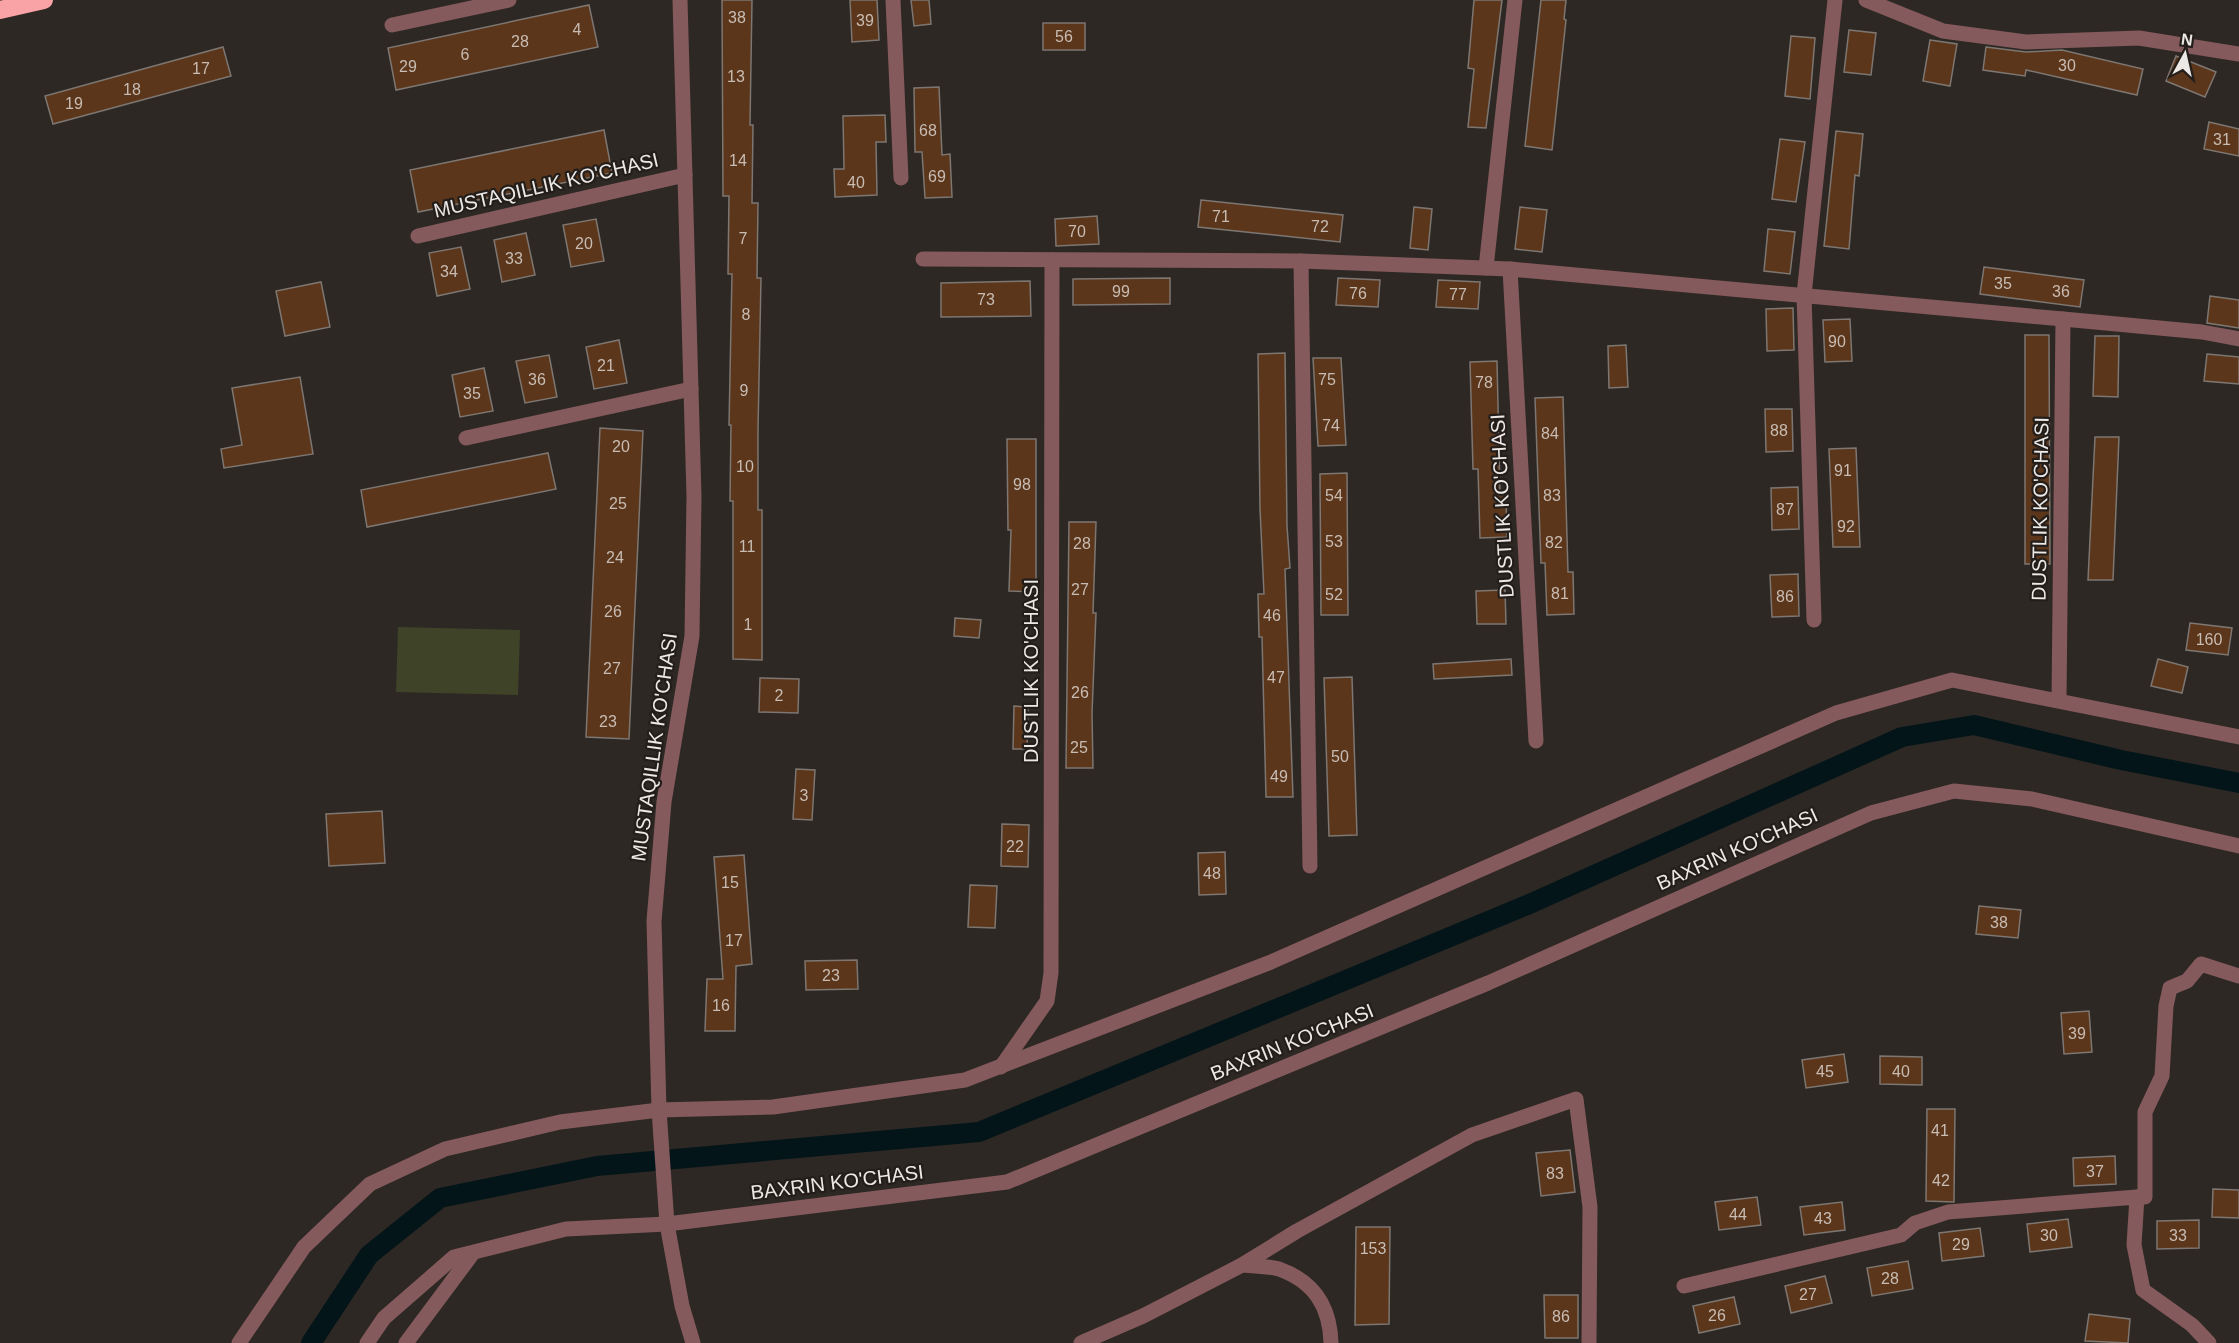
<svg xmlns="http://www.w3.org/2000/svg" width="2239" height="1343" font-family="Arial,sans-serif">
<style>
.pitch{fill:#3f4428}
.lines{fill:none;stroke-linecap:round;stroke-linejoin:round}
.canal{stroke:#031519;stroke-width:20}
.building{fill:#5b361b;stroke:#7d7671;stroke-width:1.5}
.minor{stroke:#855a5c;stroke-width:15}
.highway{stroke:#f9a3a7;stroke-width:18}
.labels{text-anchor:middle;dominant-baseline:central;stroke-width:4.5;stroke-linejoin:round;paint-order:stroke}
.number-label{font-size:16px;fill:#c8bcb3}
.street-label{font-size:20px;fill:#ece8e6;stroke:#241e1b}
</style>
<rect width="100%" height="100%" fill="#2d2824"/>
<polygon class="pitch" points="398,627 520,630 518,695 396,692"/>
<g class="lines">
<polyline class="canal" points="311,1343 369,1255 440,1198 597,1166 979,1132 1527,905 1902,737 1974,725 2121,760 2239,783"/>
</g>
<g class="building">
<polygon points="722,0 752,0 750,125 753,125 752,203 758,203 757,278 761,278 758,430 758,510 762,510 762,660 733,659 733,501 730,501 731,425 729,425 732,274 728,274 729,196 723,196"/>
<polygon points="850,0 877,0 879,40 852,42"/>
<polygon points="911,0 929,0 931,24 914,26"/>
<polygon points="1474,0 1502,0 1486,128 1468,127 1474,69 1468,68"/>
<polygon points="1541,0 1566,0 1564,19 1566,20 1552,150 1525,146"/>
<polygon points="589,5 598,47 396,90 388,48"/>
<rect x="1043" y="23" width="42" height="27"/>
<polygon points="1849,30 1876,33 1871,75 1844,72"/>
<polygon points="1791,36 1815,38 1810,99 1785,96"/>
<polygon points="1930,40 1957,44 1950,86 1923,81"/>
<polygon points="223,47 231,76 53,124 45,96"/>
<polygon points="1986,47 2026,52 2062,50 2143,69 2137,95 2026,70 2025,76 1983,70"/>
<polygon points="2176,56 2216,72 2205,97 2166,81"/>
<polygon points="939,87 942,155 950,154 952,197 925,198 922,152 915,152 914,88"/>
<polygon points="885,115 886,142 876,142 877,195 835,197 834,169 844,169 843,116"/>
<polygon points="2209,122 2239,129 2239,156 2204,149"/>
<polygon points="604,130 612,173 418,212 410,170"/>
<polygon points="1836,131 1863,134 1859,176 1855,175 1849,249 1824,246"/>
<polygon points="1780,139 1805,142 1796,202 1772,199"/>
<polygon points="1201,200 1343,215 1340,242 1198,227"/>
<polygon points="1414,207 1432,209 1428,250 1410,248"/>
<polygon points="1520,207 1547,210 1542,252 1515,249"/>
<polygon points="1097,216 1099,244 1056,246 1055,219"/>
<polygon points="596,219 604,261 571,267 563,225"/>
<polygon points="1768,229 1795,232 1790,274 1764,271"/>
<polygon points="526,233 535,275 502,282 494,240"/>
<polygon points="461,247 470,289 437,296 429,253"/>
<polygon points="1984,267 2084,280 2080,307 1980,294"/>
<polygon points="1170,278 1170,304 1073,305 1073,279"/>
<polygon points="1338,278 1380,280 1378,307 1336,305"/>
<polygon points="1438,280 1480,282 1478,309 1436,307"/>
<polygon points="1030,281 1031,316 941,317 941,283"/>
<polygon points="321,282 330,327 285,336 276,291"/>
<polygon points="2210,296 2239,300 2239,328 2207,323"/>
<polygon points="1793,308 1794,350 1767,351 1766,309"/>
<polygon points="1850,319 1852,361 1825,362 1823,320"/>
<polygon points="2025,335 2049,335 2050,564 2025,564"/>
<polygon points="2095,336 2119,336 2118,397 2093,396"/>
<polygon points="619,340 627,383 594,389 586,347"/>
<polygon points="1626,345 1628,387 1609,388 1608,346"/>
<polygon points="1285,353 1287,526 1290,568 1285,569 1293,797 1266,797 1262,637 1259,637 1258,594 1264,594 1260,509 1258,354"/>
<polygon points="2207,354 2239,357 2239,384 2204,381"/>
<polygon points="549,355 557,397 525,403 516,361"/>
<polygon points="1313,358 1341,358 1346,445 1318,446"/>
<polygon points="1497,361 1500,495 1506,495 1507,537 1480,538 1478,469 1473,469 1470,362"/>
<polygon points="484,368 493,411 460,417 452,375"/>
<polygon points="300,377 313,454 224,468 221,449 242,445 232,388"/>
<polygon points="1563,397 1568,572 1573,572 1574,614 1547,615 1545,563 1541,563 1535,398"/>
<polygon points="1765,409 1792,409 1793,451 1766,452"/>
<polygon points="600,428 643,431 629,739 586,737"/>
<polygon points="2095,437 2119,437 2113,580 2088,580"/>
<polygon points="1007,439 1036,439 1036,592 1009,591 1011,530 1008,530"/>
<polygon points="1856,448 1860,547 1833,547 1829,449"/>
<polygon points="548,453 556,489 367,527 361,490"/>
<polygon points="1347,473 1348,615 1321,615 1320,474"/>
<polygon points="1798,487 1799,529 1772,530 1771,488"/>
<polygon points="1069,522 1096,522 1093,613 1096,613 1092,713 1093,768 1066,768"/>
<polygon points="1798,574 1799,616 1772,617 1770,575"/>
<polygon points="1505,590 1506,624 1477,624 1476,591"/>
<polygon points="955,618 981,620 979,638 954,636"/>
<polygon points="2190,623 2232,628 2228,655 2186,650"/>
<polygon points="1511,659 1512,675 1434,679 1433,664"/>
<polygon points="2158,659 2188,667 2182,693 2151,686"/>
<polygon points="1352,677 1357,835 1329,836 1324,678"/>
<polygon points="760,678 799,679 798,713 759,712"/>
<polygon points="1014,706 1028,707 1027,749 1013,749"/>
<polygon points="796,769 815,770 812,820 793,819"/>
<polygon points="382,811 385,863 329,866 326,814"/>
<polygon points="1002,824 1029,825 1028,867 1001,866"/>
<polygon points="1225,852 1226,894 1199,895 1198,853"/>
<polygon points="744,855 752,964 736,966 735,1031 705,1031 707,979 723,979 714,857"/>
<polygon points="970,885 997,886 995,928 968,927"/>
<polygon points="1979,906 2021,910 2018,938 1976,934"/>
<polygon points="857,960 858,989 806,990 805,961"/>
<polygon points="2089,1011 2092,1052 2064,1054 2061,1013"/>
<polygon points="1844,1054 1848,1082 1806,1088 1802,1060"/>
<polygon points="1880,1056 1922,1057 1922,1085 1880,1084"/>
<polygon points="1927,1109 1955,1109 1954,1202 1926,1201"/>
<polygon points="1570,1150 1575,1192 1541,1196 1536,1153"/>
<polygon points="2115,1156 2116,1184 2074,1186 2073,1158"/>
<polygon points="2213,1189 2239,1190 2239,1218 2212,1217"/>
<polygon points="1757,1197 1761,1225 1719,1230 1715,1202"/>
<polygon points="1842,1202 1845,1230 1804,1235 1800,1207"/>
<polygon points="2068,1219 2072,1247 2030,1252 2027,1224"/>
<polygon points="2199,1220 2199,1248 2157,1249 2157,1221"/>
<polygon points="1356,1227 1390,1227 1389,1324 1355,1325"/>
<polygon points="1980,1228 1984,1256 1942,1261 1939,1233"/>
<polygon points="1908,1261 1913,1289 1872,1296 1867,1268"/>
<polygon points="1825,1276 1832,1303 1791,1313 1785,1286"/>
<polygon points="1544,1295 1578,1295 1578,1338 1545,1338"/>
<polygon points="1734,1297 1740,1324 1699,1333 1693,1306"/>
<polygon points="2089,1314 2130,1319 2128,1343 2085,1341"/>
</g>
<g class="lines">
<g class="minor">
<polyline points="680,0 694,496 692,636 664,802 654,921 659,1110 667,1224 682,1306 693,1343"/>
<polyline points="893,0 901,178"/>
<polyline points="1866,0 1943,31 2026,42 2139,38 2239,54"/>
<polyline points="392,25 509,0"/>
<polyline points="418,236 685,175"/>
<polyline points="923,259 1301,261 1510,269 2063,319 2202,332 2239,339"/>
<polyline points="1301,261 1310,866"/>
<polyline points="1486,268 1515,0"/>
<polyline points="1510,269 1536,741"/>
<polyline points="466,438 691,389"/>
<polyline points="1814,620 1804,295 1835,0"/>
<polyline points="2059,699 2063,319"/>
<polyline points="1001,1067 1047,1001 1051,973 1052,260"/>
<polyline points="2137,1197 2145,1197 2145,1112 2162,1076 2166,1006 2170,988 2187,981 2201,964 2239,976"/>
<path d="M1242,1265C1254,1266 1269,1266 1279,1269C1315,1282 1330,1307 1331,1343"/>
<polyline points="1684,1286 1901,1235 1915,1223 1948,1212 2137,1197 2134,1245 2143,1290 2192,1325 2209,1343"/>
<polyline points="239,1343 304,1247 370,1184 445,1149 560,1122 659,1110 773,1107 965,1080 1271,962 1836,713 1952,680 2239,737"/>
<polyline points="367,1343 384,1318 454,1257 566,1229 667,1224 1007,1182 1488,983 1871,813 1954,791 2032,799 2239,846"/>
<polyline points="406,1343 473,1253"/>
<polyline points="1081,1343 1143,1316 1242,1265 1297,1231 1472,1135 1576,1099 1590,1207 1589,1343"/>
</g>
<polyline class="highway" points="0,10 44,0"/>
</g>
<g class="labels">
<g class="number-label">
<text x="737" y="17">38</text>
<text x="865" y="20">39</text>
<text x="577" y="29">4</text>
<text x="1064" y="36">56</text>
<text x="520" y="41">28</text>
<text x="465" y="54">6</text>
<text x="2067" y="65">30</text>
<text x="408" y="66">29</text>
<text x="201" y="68">17</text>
<text x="736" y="76">13</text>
<text x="132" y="89">18</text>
<text x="74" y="103">19</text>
<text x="928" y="130">68</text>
<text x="2222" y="139">31</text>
<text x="738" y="160">14</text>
<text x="937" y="176">69</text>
<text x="856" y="182">40</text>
<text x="1221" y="216">71</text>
<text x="1320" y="226">72</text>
<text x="1077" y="231">70</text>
<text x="743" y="238">7</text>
<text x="584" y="243">20</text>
<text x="514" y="258">33</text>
<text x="449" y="271">34</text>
<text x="2003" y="283">35</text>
<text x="1121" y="291">99</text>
<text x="2061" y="291">36</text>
<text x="1358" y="293">76</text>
<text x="1458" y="294">77</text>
<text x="986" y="299">73</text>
<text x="746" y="314">8</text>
<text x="1837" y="341">90</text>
<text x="606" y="365">21</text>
<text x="537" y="379">36</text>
<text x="1327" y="379">75</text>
<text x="1484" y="382">78</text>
<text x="744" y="390">9</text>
<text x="472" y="393">35</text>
<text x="1331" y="425">74</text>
<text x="1779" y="430">88</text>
<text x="1550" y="433">84</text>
<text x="621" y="446">20</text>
<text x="745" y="466">10</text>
<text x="1843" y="470">91</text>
<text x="1022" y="484">98</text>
<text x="1334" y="495">54</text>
<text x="1552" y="495">83</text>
<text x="618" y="503">25</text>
<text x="1785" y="509">87</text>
<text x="1846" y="526">92</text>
<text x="1334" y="541">53</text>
<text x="1554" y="542">82</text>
<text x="1082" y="543">28</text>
<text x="747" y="546">11</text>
<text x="615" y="557">24</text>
<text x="1080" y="589">27</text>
<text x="1560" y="593">81</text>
<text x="1334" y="594">52</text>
<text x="1785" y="596">86</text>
<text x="613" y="611">26</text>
<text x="1272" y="615">46</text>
<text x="748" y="624">1</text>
<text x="2209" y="639">160</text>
<text x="612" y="668">27</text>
<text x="1276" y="677">47</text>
<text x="1080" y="692">26</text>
<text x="779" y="695">2</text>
<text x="608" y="721">23</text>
<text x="1079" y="747">25</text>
<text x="1340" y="756">50</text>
<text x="1279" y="776">49</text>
<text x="804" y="795">3</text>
<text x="1015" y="846">22</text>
<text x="1212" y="873">48</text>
<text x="730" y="882">15</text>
<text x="1999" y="922">38</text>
<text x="734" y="940">17</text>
<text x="831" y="975">23</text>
<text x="721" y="1005">16</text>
<text x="2077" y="1033">39</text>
<text x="1825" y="1071">45</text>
<text x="1901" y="1071">40</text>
<text x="1940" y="1130">41</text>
<text x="2095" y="1171">37</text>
<text x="1555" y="1173">83</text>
<text x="1941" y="1180">42</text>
<text x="1738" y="1214">44</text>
<text x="1823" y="1218">43</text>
<text x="2049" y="1235">30</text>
<text x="2178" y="1235">33</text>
<text x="1961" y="1244">29</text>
<text x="1373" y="1248">153</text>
<text x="1890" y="1278">28</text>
<text x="1808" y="1294">27</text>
<text x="1717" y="1315">26</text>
<text x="1561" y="1316">86</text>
</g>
<g class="street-label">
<text transform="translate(546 185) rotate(-13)">MUSTAQILLIK KO'CHASI</text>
<text transform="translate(1502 506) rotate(-93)">DUSTLIK KO'CHASI</text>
<text transform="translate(2040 509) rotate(-89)">DUSTLIK KO'CHASI</text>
<text transform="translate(1031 671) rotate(-90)">DUSTLIK KO'CHASI</text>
<text transform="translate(654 747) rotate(-82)">MUSTAQILLIK KO'CHASI</text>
<text transform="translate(1737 849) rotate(-24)">BAXRIN KO'CHASI</text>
<text transform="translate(1292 1042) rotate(-22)">BAXRIN KO'CHASI</text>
<text transform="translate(837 1182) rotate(-7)">BAXRIN KO'CHASI</text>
</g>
</g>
<g transform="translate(2185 54) rotate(8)" stroke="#241e1b" stroke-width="4.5" paint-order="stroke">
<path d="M0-4.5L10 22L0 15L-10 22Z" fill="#ece8e6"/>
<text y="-9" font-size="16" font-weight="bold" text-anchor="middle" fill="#ece8e6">N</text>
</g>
</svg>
